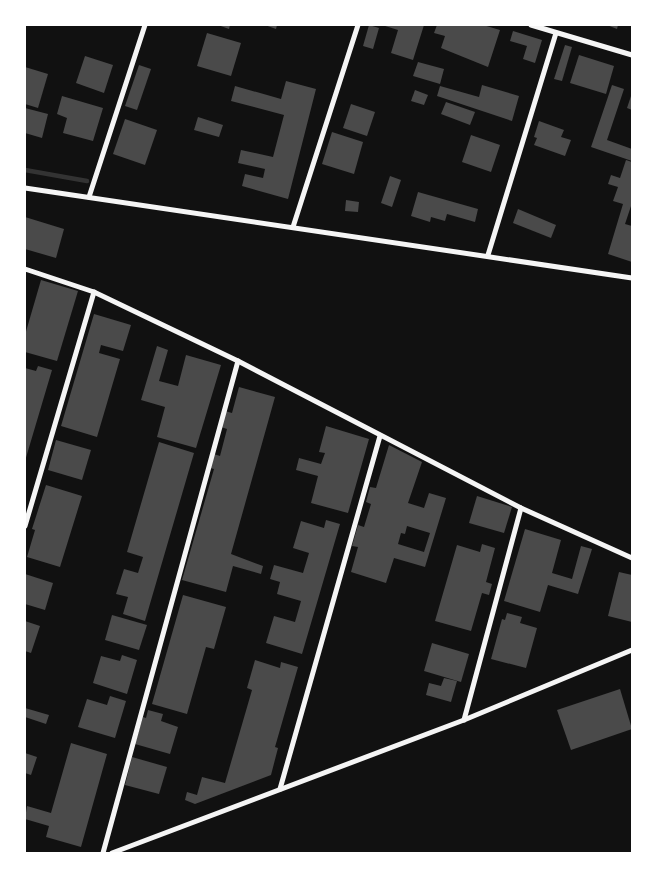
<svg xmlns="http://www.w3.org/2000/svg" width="657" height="878" font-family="Raleway,sans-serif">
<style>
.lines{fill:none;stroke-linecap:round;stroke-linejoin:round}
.stream{stroke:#333;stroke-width:4.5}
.building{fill:#4a4a4a;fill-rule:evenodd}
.minor{stroke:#f5f5f5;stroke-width:5}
</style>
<rect width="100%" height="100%" fill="#111"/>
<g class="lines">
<polyline class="stream" points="25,170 87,181"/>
</g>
<g class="building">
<polygon points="218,25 230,25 229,29"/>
<polygon points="265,25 277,25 276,29"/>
<polygon points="369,25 379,28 373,49 363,46"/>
<polygon points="382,25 424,25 413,60 391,53 398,30"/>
<polygon points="437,25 483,25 500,30 488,67 441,48 445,36 434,33"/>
<polygon points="607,25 618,25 617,29"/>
<polygon points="513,31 542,40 535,63 523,59 527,46 510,41"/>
<polygon points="207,33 241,43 231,76 197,66"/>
<polygon points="565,45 572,47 562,81 554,79"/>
<polygon points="579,55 614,66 606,94 570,83"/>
<polygon points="85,56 113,65 104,93 76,83"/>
<polygon points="418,62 444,69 440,84 413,76"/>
<polygon points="139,65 151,69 137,110 125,106"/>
<polygon points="25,67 48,74 38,108 25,104"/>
<polygon points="286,81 316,89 288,199 242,186 245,174 263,178 265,169 238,163 241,150 273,157 284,115 231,101 235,86 281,99"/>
<polygon points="482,85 519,96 512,121 437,96 440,86 479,97"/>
<polygon points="612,85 624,89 607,140 632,149 632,161 591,147"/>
<polygon points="415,90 428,95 424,105 411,101"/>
<polygon points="632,93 632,110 627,108"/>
<polygon points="62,96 103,108 93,141 63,133 67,118 57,114"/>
<polygon points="446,102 475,112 470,125 441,114"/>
<polygon points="351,104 375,112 367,136 343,128"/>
<polygon points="25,108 48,114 42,138 25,133"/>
<polygon points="198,117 223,125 219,137 194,130"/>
<polygon points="125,119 157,130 145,165 113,154"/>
<polygon points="539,121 564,130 561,137 571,140 565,156 534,145 537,138 534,137"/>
<polygon points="332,132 363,142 354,174 322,164"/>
<polygon points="471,135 500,145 491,172 462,162"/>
<polygon points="626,160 632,162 632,203 625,224 632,226 632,262 608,254 623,204 613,201 618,187 608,184 611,175 620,178"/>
<polygon points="390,176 401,180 392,207 381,203"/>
<polygon points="418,192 478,209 475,222 447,214 445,221 431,217 430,222 411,216"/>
<polygon points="346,200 359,202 358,212 345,211"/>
<polygon points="518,209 556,225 551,238 513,223"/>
<polygon points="25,217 64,229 56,258 25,249"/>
<polygon points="41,280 78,291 57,361 25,352 25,335"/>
<polygon points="94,314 131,325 123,351 101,345 99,353 120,359 97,437 61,426"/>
<polygon points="157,346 168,350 159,381 178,386 186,355 221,365 196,448 157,437 165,407 141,400"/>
<polygon points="38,366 52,370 25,461 25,368 36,371"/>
<polygon points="239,387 275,397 231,554 263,566 261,574 233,566 226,592 182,580 214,469 210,468 214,454 220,456 227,429 221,427 225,411 232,413"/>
<polygon points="326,426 369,439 348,513 311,503 318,476 296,470 299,458 321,464 325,453 319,452"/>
<polygon points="56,440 91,450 82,480 48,470"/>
<polygon points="159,442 194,453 145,621 123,614 128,597 116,594 124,569 138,573 143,557 127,552"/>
<path d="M389,445L422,462L408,503L424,508L429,493L446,498L425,567L394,558L386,583L351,572L358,547L352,546L358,525L364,527L371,504L366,502L370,487L376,488ZM407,526L430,533L424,552L398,544L401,533L405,534Z"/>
<polygon points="46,485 82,496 60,567 27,557 35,530 32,529"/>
<polygon points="477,496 512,507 504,533 469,523"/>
<polygon points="326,520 340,524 302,654 266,643 274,616 295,622 301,601 277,594 280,582 270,579 274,565 303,573 309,553 293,548 301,521 324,528"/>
<polygon points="525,529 561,540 552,573 572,579 581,546 592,549 578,594 548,585 540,612 504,601"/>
<polygon points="482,544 495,548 486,582 492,584 489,595 482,593 471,631 435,621 457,545 480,552"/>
<polygon points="619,572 632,575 632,622 608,616"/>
<polygon points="25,574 53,583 45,610 25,604"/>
<polygon points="183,595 226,607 214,649 206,647 187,714 152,704"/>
<polygon points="507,613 522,617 520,623 537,628 526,668 491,659 502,619 505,620"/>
<polygon points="112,615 147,625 139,650 105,640"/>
<polygon points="25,621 40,626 31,653 25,651"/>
<polygon points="432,643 469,654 461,682 424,671"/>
<polygon points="122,655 137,660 127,694 93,683 101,656 120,661"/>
<polygon points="255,660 280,668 281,662 298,667 275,747 278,748 271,775 195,804 185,800 187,792 197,795 202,777 225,783 252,690 247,688"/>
<polygon points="444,678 457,681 451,702 426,695 429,683 441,686"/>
<polygon points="620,689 632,729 571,750 557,710"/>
<polygon points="110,696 126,701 115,738 78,727 87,699 107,705"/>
<polygon points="25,708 49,715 46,724 25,717"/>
<polygon points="148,710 163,714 161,721 178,727 170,754 135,744 143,717 146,718"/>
<polygon points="71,743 107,754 81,847 46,837 49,826 25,819 27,806 51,813"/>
<polygon points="25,753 37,757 31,775 25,773"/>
<polygon points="132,757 167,767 159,794 125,785"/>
</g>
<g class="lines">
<g class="minor">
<polyline points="531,25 632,55"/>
<polyline points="25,188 632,278"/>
<polyline points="89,197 145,25"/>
<polyline points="293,227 358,25"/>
<polyline points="488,255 556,33"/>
<polyline points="25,269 94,292 238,361 521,508 632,558"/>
<polyline points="25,526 94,292"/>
<polyline points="464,720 521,508"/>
<polyline points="280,789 380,436"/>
<polyline points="103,853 238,361"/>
<polyline points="112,853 464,720 632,650"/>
</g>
</g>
<rect width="657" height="878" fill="none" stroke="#ffffff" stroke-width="52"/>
</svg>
